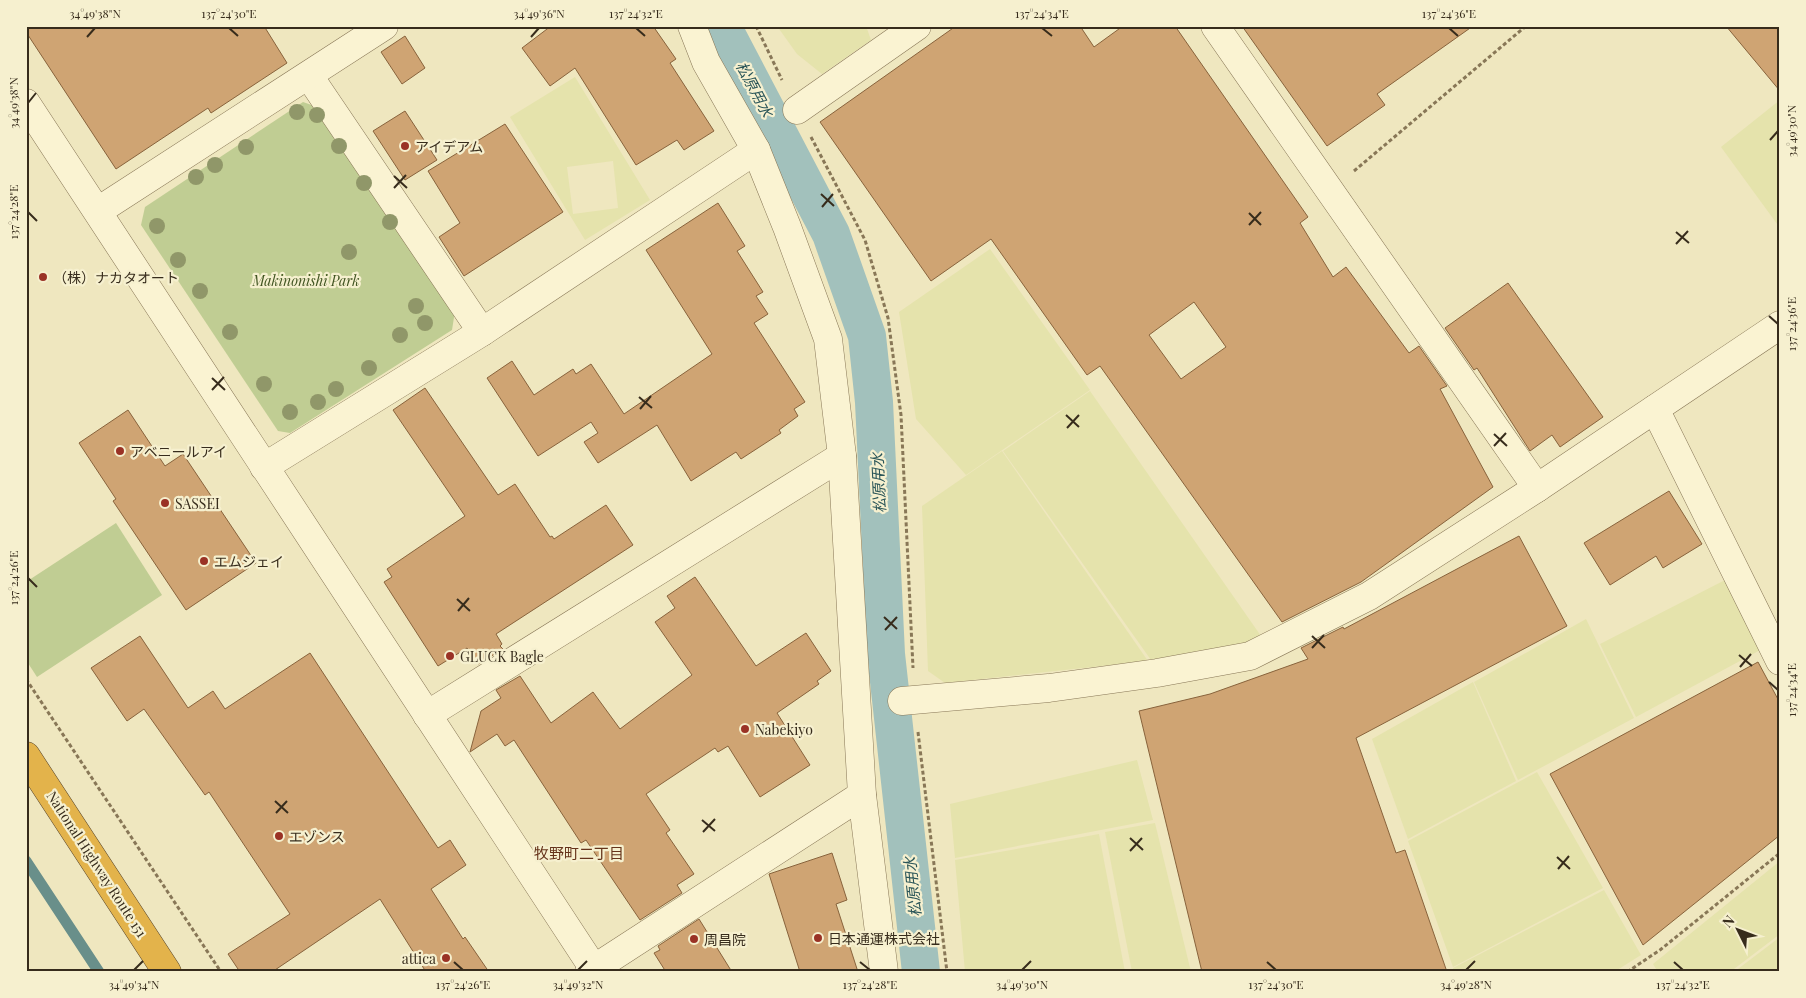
<svg xmlns="http://www.w3.org/2000/svg" width="1806" height="998" font-family="'Playfair Display','Noto Sans JP',serif">
<style>
.farmland{fill:#e5e3ac;fill-rule:evenodd}
.green{fill:#c0cd93}
.lines{fill:none;stroke-linecap:round;stroke-linejoin:round}
.stream{stroke:#698f8a;stroke-width:11}
.canal{stroke:#a2c1bc;stroke-width:38}
.building{fill:#cfa473;stroke:#88633c;fill-rule:evenodd}
.minor-casing{stroke:#887757;stroke-width:29}
.highway-casing{stroke:#56442b;stroke-width:29}
.path{stroke:#887757;stroke-width:3;stroke-dasharray:4 2.5;stroke-linecap:butt}
.minor{stroke:#faf3d2;stroke-width:28}
.highway{stroke:#e3b34b;stroke-width:28}
.tree{fill:#909769}
.ticks{fill:none;stroke:#372c1c;stroke-width:2}
.poi-dot{fill:#9a3225;stroke:#f6f0cf;stroke-width:2}
.labels{text-anchor:middle;dominant-baseline:central;stroke-width:4.5;stroke-linejoin:round;paint-order:stroke}
.poi-label{font-size:14px;fill:#372c1c;stroke:#f6f0cf;text-anchor:start}
.park-label{font-size:14px;font-style:italic;fill:#425522;stroke:#f6f0cf}
.street-label{font-size:14px;fill:#372c1c;stroke:#f6f0cf}
.water-label{font-size:15px;font-style:italic;fill:#2a5558;stroke:#f6f0cf}
.neighbourhood-label{font-size:15px;fill:#65331a;stroke:#f6f0cf}
.neatline{fill:none;stroke:#372c1c;stroke-width:2}
.ticks-label{font-size:12px;text-anchor:middle;fill:#372c1c}
</style>
<rect width="100%" height="100%" fill="#efe7bf"/>
<g class="farmland">
<polygon points="777,26 866,26 871,40 822,74 797,54"/>
<path d="M575,77L650,200L585,240L510,117ZM613,161L618,208L573,214L567,167Z"/>
<polygon points="1780,100 1780,228 1721,147"/>
<polygon points="990,249 1090,390 966,475 916,419 899,312"/>
<polygon points="1090,391 1261,636 1242,645 1151,660 1003,451"/>
<polygon points="1002,451 1148,661 945,683 928,671 922,506"/>
<polygon points="1729,578 1764,648 1636,717 1600,644"/>
<polygon points="1586,619 1634,718 1518,780 1474,682"/>
<polygon points="1473,682 1516,781 1408,839 1372,739"/>
<polygon points="1137,760 1153,820 955,858 950,804"/>
<polygon points="1537,772 1603,888 1453,967 1408,841"/>
<polygon points="1155,823 1191,972 1132,972 1105,832"/>
<polygon points="1099,834 1125,972 965,972 955,860"/>
<polygon points="1780,861 1780,934 1730,972 1658,972 1653,964"/>
<polygon points="1604,890 1641,955 1614,972 1454,972 1453,968"/>
<polygon points="1780,937 1780,972 1734,972"/>
</g>
<g class="green">
<polygon points="303,102 317,107 455,311 452,330 290,433 278,431 141,225 145,207"/>
<polygon points="116,523 162,595 37,677 26,660 26,582"/>
</g>
<g class="lines">
<polyline class="stream" points="26,861 99,972"/>
<polyline class="canal" points="722,26 831,234 867,336 874,402 886,654 921,972"/>
</g>
<g class="building">
<polygon points="26,26 264,26 287,63 211,113 208,108 116,169 26,32"/>
<polygon points="551,26 653,26 676,59 670,63 714,131 684,150 677,140 636,165 575,68 550,86 522,48"/>
<path d="M956,26H1080L1094,47L1123,26H1175L1308,217L1300,223L1333,277L1346,267L1409,353L1419,346L1447,386L1440,389L1493,487L1361,582L1282,622L1100,366L1087,375L991,239L931,281L820,122ZM1194,302L1226,347L1181,379L1149,335Z"/>
<polygon points="1242,26 1473,26 1377,94 1385,105 1327,146"/>
<polygon points="1726,26 1780,26 1780,91"/>
<polygon points="405,36 425,68 402,84 381,52"/>
<polygon points="405,111 437,160 405,180 373,131"/>
<polygon points="505,124 563,212 464,276 439,237 460,223 428,171"/>
<polygon points="718,203 745,246 737,251 763,292 756,296 768,314 754,323 805,402 794,409 798,416 779,430 781,433 741,459 736,452 691,481 657,425 598,463 584,442 598,433 591,422 538,456 487,378 512,361 534,395 573,369 576,374 591,364 624,414 712,354 646,250"/>
<polygon points="1508,283 1603,417 1560,447 1552,435 1530,451 1477,368 1474,370 1445,328"/>
<polygon points="425,388 498,495 515,484 550,537 552,536 554,539 606,505 633,545 496,634 502,644 500,646 503,649 478,664 467,648 438,666 384,582 392,577 387,569 465,516 393,410"/>
<polygon points="128,410 165,466 183,454 256,563 186,610 113,501 116,499 79,443"/>
<polygon points="1669,491 1702,544 1663,568 1656,556 1610,585 1584,543"/>
<polygon points="1519,536 1567,626 1356,738 1396,853 1405,850 1447,972 1202,972 1139,711 1210,694 1308,659 1301,648 1343,627 1344,629"/>
<polygon points="695,577 756,666 806,633 831,671 817,681 819,684 777,713 810,765 760,797 728,746 718,752 715,748 646,794 670,830 666,833 694,874 677,885 682,893 640,920 586,840 581,843 514,740 505,746 497,734 470,752 481,711 501,698 496,690 520,676 551,723 593,692 620,729 692,675 655,622 675,608 667,596"/>
<polygon points="140,636 188,708 213,691 225,709 310,653 438,848 450,840 466,865 431,889 463,939 465,937 489,972 426,972 380,899 272,972 240,972 228,954 290,914 209,792 205,795 144,709 127,721 91,668"/>
<polygon points="1758,662 1780,703 1780,835 1643,945 1550,774"/>
<polygon points="832,853 847,900 836,904 858,972 800,972 769,874"/>
<polygon points="699,919 732,972 666,972 654,953 660,950 658,946"/>
</g>
<g class="lines">
<defs>
<g id="minor">
<polyline points="692,26 706,62 756,150 787,227 828,339 842,456 862,795 884,972"/>
<polyline points="1215,26 1537,488"/>
<polyline points="309,76 482,332"/>
<polyline points="26,103 594,969"/>
<polyline points="797,110 917,26"/>
<polyline points="98,211 384,26"/>
<polyline points="1655,409 1780,661"/>
<polyline points="264,467 482,332 756,150"/>
<polyline points="902,701 1049,688 1157,673 1250,656 1369,596 1537,488 1780,325"/>
<polyline points="427,715 842,456"/>
<polyline points="589,972 862,795"/>
</g>
<polyline id="highway" points="26,756 167,972"/>
</defs>
<use href="#minor" class="minor-casing"/>
<use href="#highway" class="highway-casing"/>
<g class="path">
<polyline points="756,26 782,80"/>
<polyline points="811,137 865,240 888,318 901,415 913,668"/>
<polyline points="1354,171 1526,26"/>
<polyline points="26,679 221,972"/>
<polyline points="918,732 947,972"/>
<polyline points="1627,972 1660,950 1780,853"/>
</g>
<use href="#minor" class="minor"/>
<use href="#highway" class="highway"/>
</g>
<g class="tree">
<circle cx="297" cy="112" r="8"/>
<circle cx="317" cy="115" r="8"/>
<circle cx="339" cy="146" r="8"/>
<circle cx="246" cy="147" r="8"/>
<circle cx="215" cy="165" r="8"/>
<circle cx="196" cy="177" r="8"/>
<circle cx="364" cy="183" r="8"/>
<circle cx="390" cy="222" r="8"/>
<circle cx="157" cy="226" r="8"/>
<circle cx="349" cy="252" r="8"/>
<circle cx="178" cy="260" r="8"/>
<circle cx="200" cy="291" r="8"/>
<circle cx="416" cy="306" r="8"/>
<circle cx="425" cy="323" r="8"/>
<circle cx="230" cy="332" r="8"/>
<circle cx="400" cy="335" r="8"/>
<circle cx="369" cy="368" r="8"/>
<circle cx="264" cy="384" r="8"/>
<circle cx="336" cy="389" r="8"/>
<circle cx="318" cy="402" r="8"/>
<circle cx="290" cy="412" r="8"/>
</g>
<path class="ticks" d="M229,28L238,36M636,28L645,36M1042,28L1052,36M1449,28L1458,36M87,37L95,28M531,37L539,28M28,103L36,93M1770,140L1778,131M394,176L407,188M394,188L406,175M821,194L834,206M822,207L833,194M28,212L37,221M1249,213L1261,225M1249,225L1261,212M1676,232L1689,243M1676,244L1688,231M1769,316L1778,324M212,378L225,390M212,390L224,377M639,397L652,408M640,409L651,396M1066,415L1079,427M1067,428L1079,415M1494,434L1507,446M1494,446L1506,433M28,578L37,587M457,599L470,611M458,611L469,598M884,617L897,629M885,630L897,617M1312,636L1325,648M1312,648L1324,635M1739,655L1752,666M1740,667L1751,654M1769,682L1778,690M275,801L288,813M276,813L287,801M702,820L715,831M703,832L715,819M1130,838L1143,850M1130,851L1142,838M1557,857L1570,869M1558,869L1569,856M454,962L463,970M860,962L870,970M1267,962L1276,970M1674,962L1683,970M134,970L143,961M578,970L587,961M1022,970L1031,961M1466,970L1475,961"/>
<g class="poi-dot">
<circle cx="405" cy="146" r="5"/>
<circle cx="43" cy="277" r="5"/>
<circle cx="120" cy="451" r="5"/>
<circle cx="165" cy="503" r="5"/>
<circle cx="204" cy="561" r="5"/>
<circle cx="450" cy="656" r="5"/>
<circle cx="745" cy="729" r="5"/>
<circle cx="279" cy="836" r="5"/>
<circle cx="818" cy="938" r="5"/>
<circle cx="694" cy="939" r="5"/>
<circle cx="446" cy="958" r="5"/>
</g>
<g class="labels">
<g class="poi-label">
<text x="415" y="146">アイデアム</text>
<text x="53" y="277">（株）ナカタオート</text>
<text x="130" y="451">アベニールアイ</text>
<text x="175" y="503">SASSEI</text>
<text x="214" y="561">エムジェイ</text>
<text x="460" y="656">GLUCK Bagle</text>
<text x="755" y="729">Nabekiyo</text>
<text x="289" y="836">エゾンス</text>
<text x="828" y="938">日本通運株式会社</text>
<text x="704" y="939">周昌院</text>
<text x="436" y="958" text-anchor="end">attica</text>
</g>
<g class="park-label">
<text x="306" y="280">Makinonishi Park</text>
</g>
<g class="street-label">
<text transform="translate(97 864) rotate(57)">National Highway Route 151</text>
</g>
<g class="water-label">
<text transform="translate(755 89) rotate(62)">松原用水</text>
<text transform="translate(878 483) rotate(-93)">松原用水</text>
<text transform="translate(912 887) rotate(-96)">松原用水</text>
</g>
<g class="neighbourhood-label">
<text x="579" y="853">牧野町二丁目</text>
</g>
</g>
<rect width="1806" height="998" fill="none" stroke="#f6f0cf" stroke-width="55"/>
<g transform="translate(1738 930) rotate(312)" stroke="#f6f0cf" stroke-width="4" paint-order="stroke">
<path d="M0-4L9 19L0 12L-9 19Z" fill="#372c1c"/>
<text y="-8" font-size="14" font-weight="bold" text-anchor="middle" fill="#372c1c">N</text>
</g>
<rect x="28" y="28" width="1750" height="942" class="neatline"/>
<g class="ticks-label">
<text x="95" y="18">34°49'38"N</text>
<text x="229" y="18">137°24'30"E</text>
<text x="539" y="18">34°49'36"N</text>
<text x="636" y="18">137°24'32"E</text>
<text x="1042" y="18">137°24'34"E</text>
<text x="1449" y="18">137°24'36"E</text>
<text transform="translate(14 103) rotate(-90)" y="4">34°49'38"N</text>
<text transform="translate(1792 131) rotate(-90)" y="4">34°49'30"N</text>
<text transform="translate(14 212) rotate(-90)" y="4">137°24'28"E</text>
<text transform="translate(1792 324) rotate(-90)" y="4">137°24'36"E</text>
<text transform="translate(14 578) rotate(-90)" y="4">137°24'26"E</text>
<text transform="translate(1792 690) rotate(-90)" y="4">137°24'34"E</text>
<text x="134" y="989">34°49'34"N</text>
<text x="463" y="989">137°24'26"E</text>
<text x="578" y="989">34°49'32"N</text>
<text x="870" y="989">137°24'28"E</text>
<text x="1022" y="989">34°49'30"N</text>
<text x="1276" y="989">137°24'30"E</text>
<text x="1466" y="989">34°49'28"N</text>
<text x="1683" y="989">137°24'32"E</text>
</g>
</svg>
